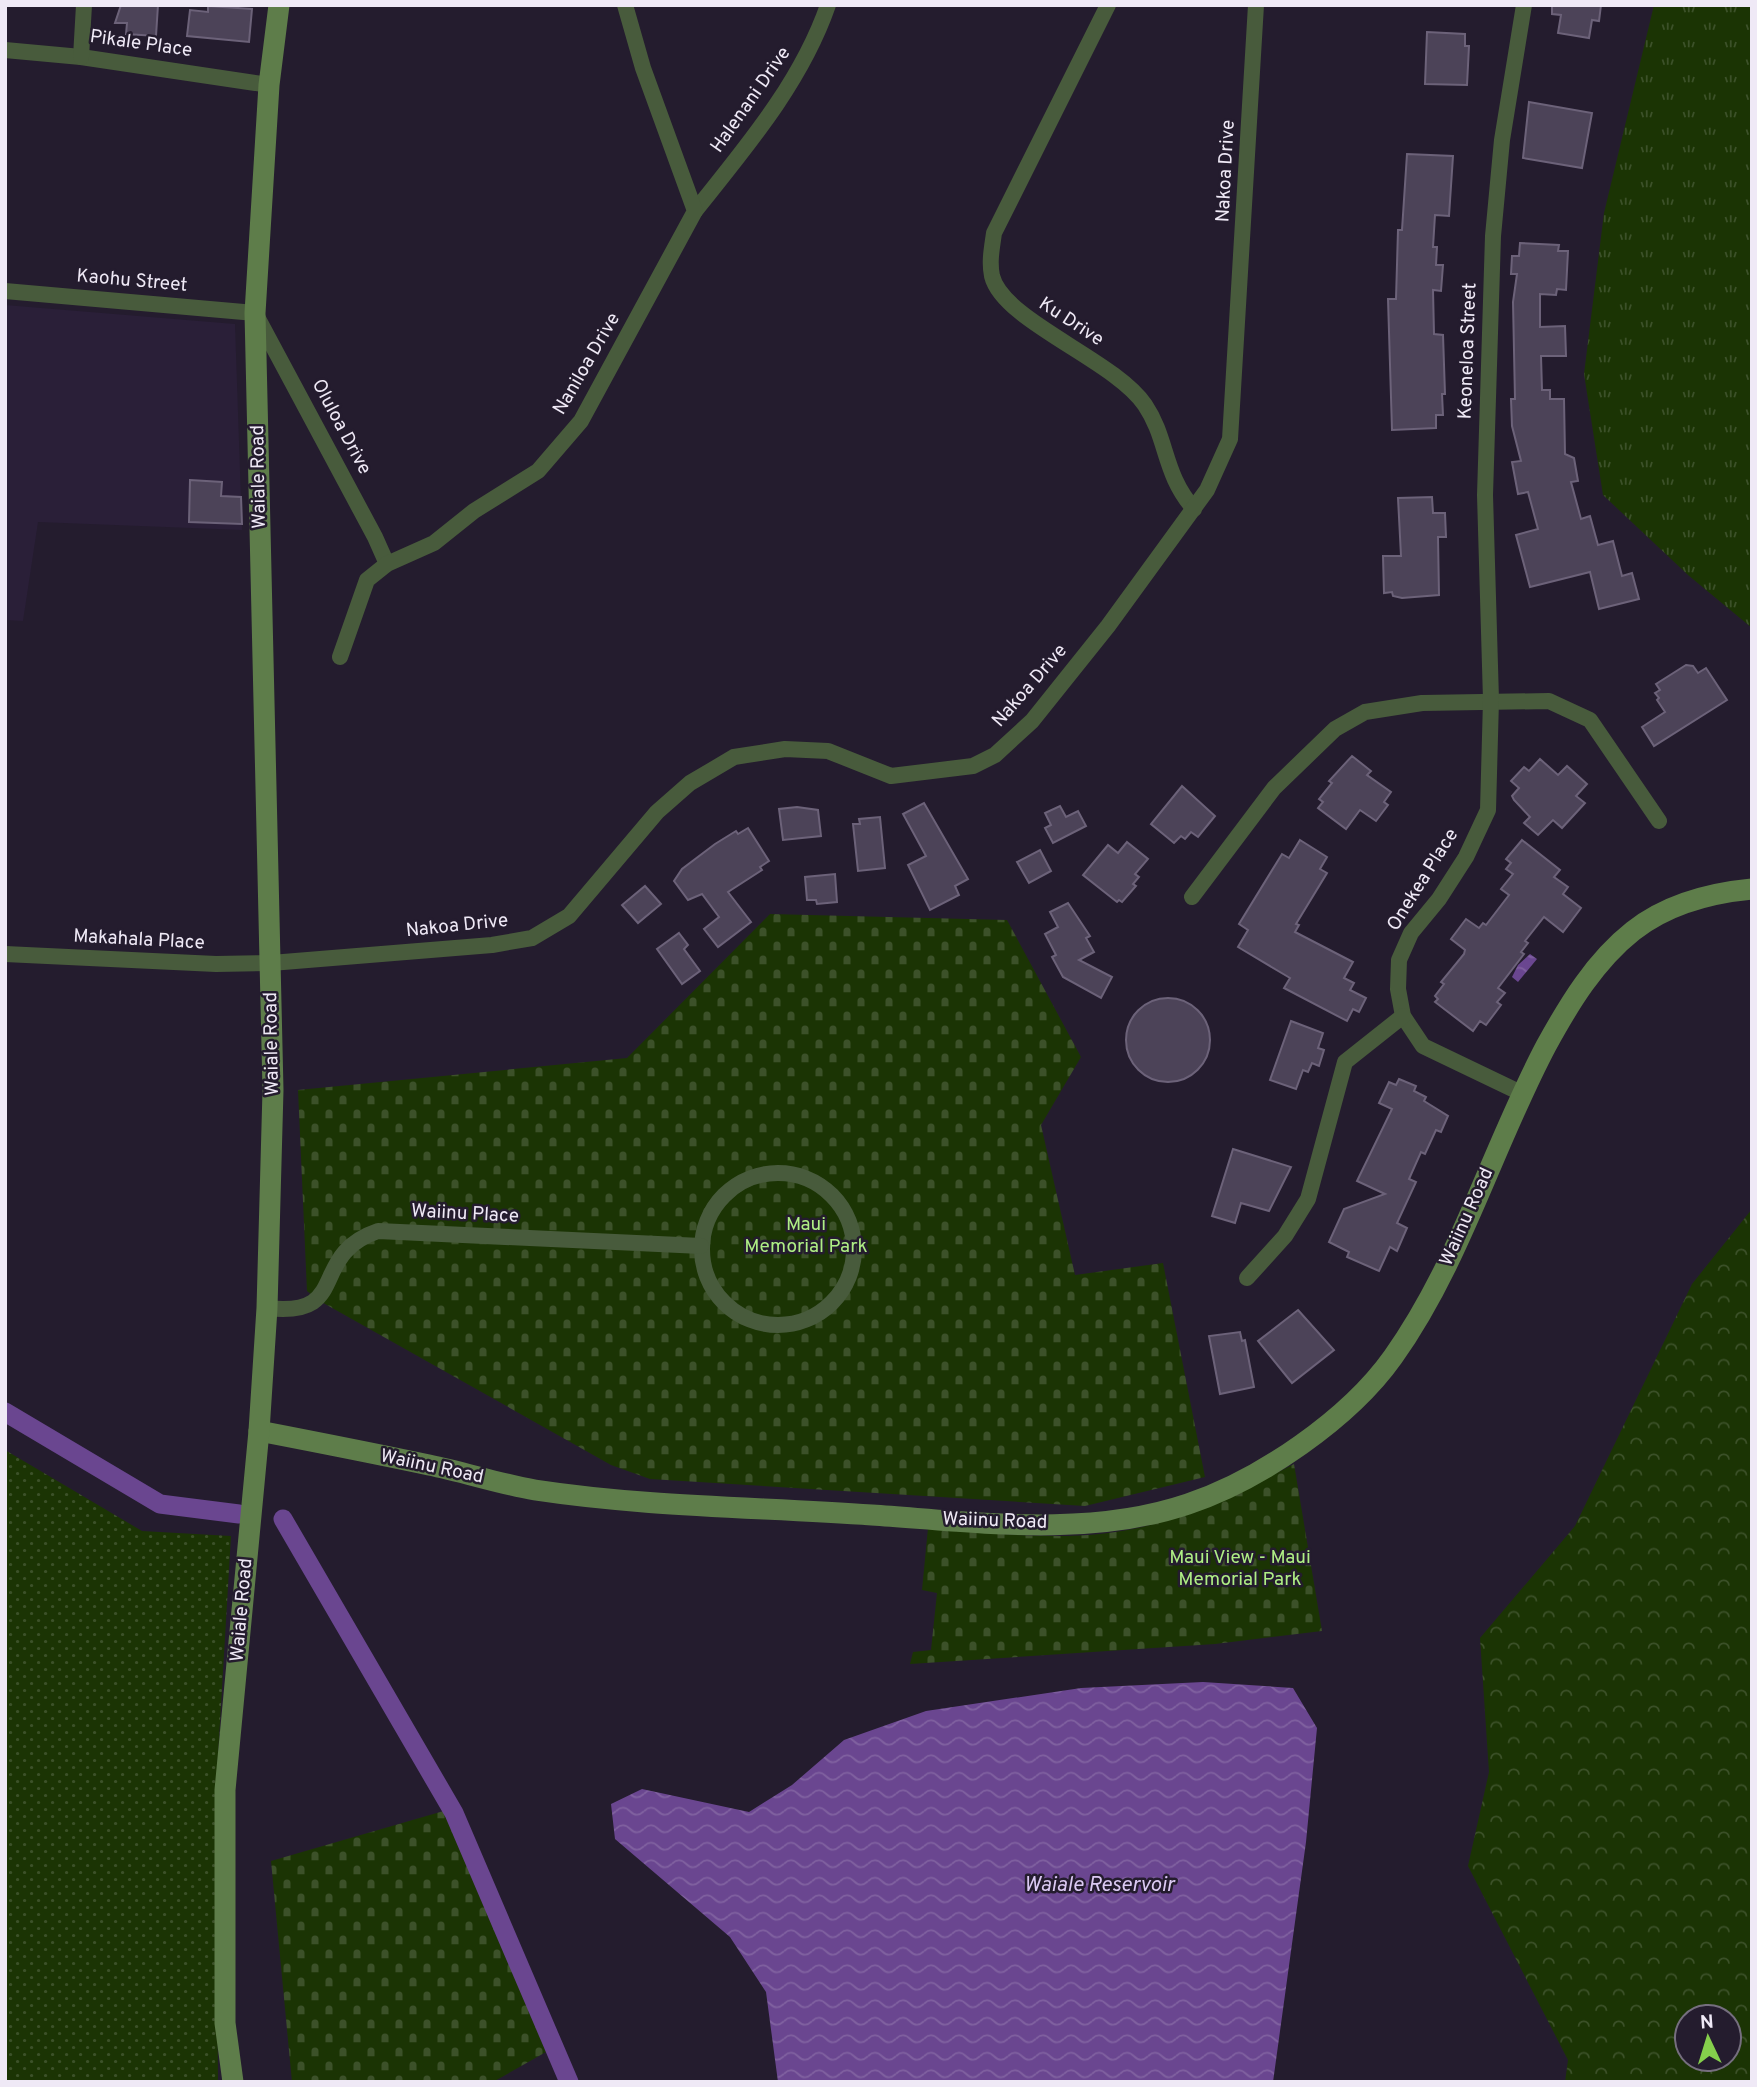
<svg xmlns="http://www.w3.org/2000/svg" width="1757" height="2087" font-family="Overpass,sans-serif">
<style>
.built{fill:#2a1f38}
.grass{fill:url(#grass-tufts)}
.forest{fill:url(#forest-crowns);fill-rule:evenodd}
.cemetery{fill:url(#cemetery-stones)}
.park{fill:url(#park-dots)}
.water{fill:url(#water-waves)}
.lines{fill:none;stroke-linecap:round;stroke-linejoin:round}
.canal{stroke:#6a4690;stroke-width:19}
.building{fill:#4c4358;stroke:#6c6279;stroke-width:2}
.street{stroke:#485b3c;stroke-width:16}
.secondary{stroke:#5e7d4a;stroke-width:21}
.labels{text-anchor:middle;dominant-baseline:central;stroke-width:5;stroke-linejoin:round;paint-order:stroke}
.street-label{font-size:19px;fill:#efe9f6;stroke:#241c2e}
.park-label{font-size:19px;fill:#afef85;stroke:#241c2e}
.water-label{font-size:21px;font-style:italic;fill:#dbc9f3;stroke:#241c2e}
</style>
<defs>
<pattern id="grass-tufts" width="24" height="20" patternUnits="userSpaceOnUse" patternTransform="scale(1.75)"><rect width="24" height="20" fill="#1b3404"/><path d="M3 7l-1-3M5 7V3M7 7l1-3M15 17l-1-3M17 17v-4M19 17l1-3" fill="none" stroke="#3c5129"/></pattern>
<pattern id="forest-crowns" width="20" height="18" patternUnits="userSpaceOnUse" patternTransform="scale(1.75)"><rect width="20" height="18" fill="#1b3404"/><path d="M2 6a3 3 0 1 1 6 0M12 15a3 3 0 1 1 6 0" fill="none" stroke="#3c5129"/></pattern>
<pattern id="cemetery-stones" width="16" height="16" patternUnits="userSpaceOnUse" patternTransform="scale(1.75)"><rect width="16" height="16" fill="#1b3404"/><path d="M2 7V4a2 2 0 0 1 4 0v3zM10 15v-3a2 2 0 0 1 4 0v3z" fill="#3c5129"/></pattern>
<pattern id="park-dots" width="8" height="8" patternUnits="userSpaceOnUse" patternTransform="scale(1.75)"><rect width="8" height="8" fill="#1b3404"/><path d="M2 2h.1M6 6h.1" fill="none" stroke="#3c5129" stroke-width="1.8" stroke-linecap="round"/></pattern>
<pattern id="water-waves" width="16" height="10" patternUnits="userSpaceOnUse" patternTransform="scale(1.75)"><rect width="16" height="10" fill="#6a4690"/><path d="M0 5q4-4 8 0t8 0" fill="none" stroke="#8061a0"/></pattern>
</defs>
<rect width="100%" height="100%" fill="#241c2e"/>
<polygon class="built" points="5,305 235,324 242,530 38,522 23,621 5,620"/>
<polygon class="grass" points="1654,5 1752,5 1752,628 1688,575 1603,495 1584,374 1604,213"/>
<path class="forest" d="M1752,1209V2082H1565L1568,2060L1468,1866L1489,1772L1480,1638L1575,1526L1692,1284ZM1687,2017H1729V2059H1687Z"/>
<g class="cemetery">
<polygon points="770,914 1007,920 1081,1057 1041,1125 1075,1275 1163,1263 1205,1477 1085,1506 650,1479 611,1465 318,1300 307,1291 298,1090 627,1058"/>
<path d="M1294,1464L1322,1631L1215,1644L910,1664L913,1652L931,1650L937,1593L922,1590L928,1528C1002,1534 1083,1545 1157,1523C1205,1509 1250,1487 1294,1464Z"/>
<polygon points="454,1808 546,2052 493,2082 292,2082 271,1861"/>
</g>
<polygon class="park" points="5,1450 142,1531 231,1536 216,1790 218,2082 7,2082 5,2079"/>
<g class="water">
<polygon points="1530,954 1537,959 1518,982 1512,977 1518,965"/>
<polygon points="1203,1682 1293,1688 1317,1728 1306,1842 1273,2082 778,2082 766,1992 730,1937 615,1839 611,1804 642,1789 749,1812 792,1785 844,1740 926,1711 1081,1688"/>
</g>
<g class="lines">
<g class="canal">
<polyline points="5,1412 160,1504 239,1514"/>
<polyline points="283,1519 454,1813 569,2082"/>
</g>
</g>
<g class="building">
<polygon points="121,5 158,5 156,36 126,34 127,23 115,23"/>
<polygon points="1552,5 1601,5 1599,21 1592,20 1589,38 1558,33 1561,15 1552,14"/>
<polygon points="208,6 252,9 249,42 187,36 190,10 208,12"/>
<polygon points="1427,32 1465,34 1465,46 1469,46 1467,85 1425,84"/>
<polygon points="1529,102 1592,113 1582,168 1523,158"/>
<polygon points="1407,154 1453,156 1449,216 1435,215 1433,247 1437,247 1436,265 1443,265 1441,291 1433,290 1434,334 1443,335 1445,394 1442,394 1443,415 1436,415 1436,428 1392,430 1388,299 1396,299 1398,230 1402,230"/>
<polygon points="1520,243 1559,245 1558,251 1568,251 1566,290 1557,289 1556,295 1540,294 1540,327 1565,326 1566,356 1541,356 1542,390 1550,390 1550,399 1564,399 1565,454 1574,458 1578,481 1571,482 1581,519 1590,516 1598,545 1613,541 1622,576 1632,573 1639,599 1599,609 1590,572 1530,587 1516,535 1538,529 1528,492 1518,494 1512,462 1521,461 1512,426 1511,399 1515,399 1513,302 1517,274 1511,274 1512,256 1519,256"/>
<polygon points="190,480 222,482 221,496 241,497 242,524 189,522"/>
<polygon points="1432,497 1433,513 1445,513 1446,537 1438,537 1439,595 1402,598 1393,596 1392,592 1384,593 1383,556 1401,556 1398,498"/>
<polygon points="1686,665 1693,666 1698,673 1706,668 1727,700 1654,746 1642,727 1665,712 1657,700 1659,698 1655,693 1660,690 1656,684"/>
<polygon points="1352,756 1371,771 1367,775 1391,792 1384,802 1388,805 1376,821 1360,810 1346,829 1318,808 1323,802 1319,799 1332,783 1329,781"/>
<polygon points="1540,759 1558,775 1567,766 1587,784 1576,796 1585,803 1562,828 1553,820 1538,835 1524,823 1530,817 1514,800 1512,796 1519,788 1511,781 1524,767 1529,771"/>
<polygon points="1182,786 1215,816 1198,837 1191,832 1185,839 1181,836 1174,843 1151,824"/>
<polygon points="924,803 968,879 955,886 959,895 930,910 908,865 926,856 903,814"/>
<polygon points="1060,806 1066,817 1078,811 1086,826 1053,843 1045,828 1051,825 1045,813"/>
<polygon points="797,807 818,810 821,836 783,840 779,809"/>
<polygon points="880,817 885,868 858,871 853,824 860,824 859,819"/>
<polygon points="748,828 769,861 760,867 762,870 728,892 751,922 718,947 704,929 719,917 702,894 688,900 674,881 682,869 715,844 736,831 738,834"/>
<polygon points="1300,840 1327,857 1320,869 1327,873 1296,924 1299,925 1295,932 1353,962 1344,978 1354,983 1350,990 1366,998 1359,1012 1353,1009 1347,1021 1284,988 1290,978 1238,947 1248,930 1239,924 1282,854 1289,858"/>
<polygon points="1522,840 1560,870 1554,877 1568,887 1563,894 1581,908 1563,932 1544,917 1525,941 1528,943 1521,952 1524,954 1498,988 1505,993 1497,1002 1501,1005 1486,1025 1480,1021 1473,1031 1435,1002 1438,999 1435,996 1444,984 1441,982 1464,954 1465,950 1451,939 1466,919 1479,928 1483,923 1486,925 1509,895 1501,889 1513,874 1506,869 1511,863 1506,859"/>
<polygon points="1127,842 1148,859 1135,874 1139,877 1133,884 1136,886 1122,902 1119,900 1117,902 1083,875 1108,845 1118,853"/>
<polygon points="1040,850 1051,871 1029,883 1017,862"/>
<polygon points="835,874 837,902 817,904 816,900 807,900 805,877"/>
<polygon points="645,886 661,904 638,923 622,905"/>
<polygon points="1068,903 1090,936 1086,938 1094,952 1079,960 1112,977 1101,998 1063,977 1052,957 1056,955 1045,934 1058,927 1050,912"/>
<polygon points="679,933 688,945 684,949 700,971 682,984 657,949"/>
<circle cx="1168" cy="1040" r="42"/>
<polygon points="1291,1021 1323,1033 1318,1048 1324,1050 1319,1066 1312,1063 1308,1072 1303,1070 1296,1089 1270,1080"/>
<polygon points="1399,1079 1416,1086 1414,1091 1426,1097 1424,1101 1448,1116 1441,1132 1436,1130 1425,1154 1421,1152 1409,1179 1416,1182 1397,1223 1407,1228 1397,1251 1390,1247 1379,1271 1347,1257 1349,1252 1329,1242 1344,1209 1385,1194 1357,1181 1392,1109 1379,1103 1389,1082 1396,1085"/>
<polygon points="1233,1149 1291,1167 1269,1211 1241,1203 1235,1223 1212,1216"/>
<polygon points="1298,1310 1334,1350 1292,1383 1258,1341"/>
<polygon points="1240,1332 1242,1341 1245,1340 1254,1387 1220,1394 1209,1336"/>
</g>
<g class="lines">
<g class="street">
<path d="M1108,5L994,233C992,248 989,261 992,276C1003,321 1115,360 1145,405C1168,439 1163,474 1194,509"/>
<polyline points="5,50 81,57 269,85"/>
<polyline points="81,57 84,5"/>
<path d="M695,211C746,147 801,83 828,5"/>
<polyline points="5,291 255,313 375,537 387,564"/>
<polyline points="340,657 367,580 387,564 434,543 474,511 538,471 581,421 695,211 643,68 625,5"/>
<polyline points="1192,897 1274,788 1335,729 1365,712 1422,703 1549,701 1590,720 1659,821"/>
<polyline points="5,954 216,964 271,963 492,945 532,938 569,916 657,812 690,783 734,757 785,749 828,751 891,776 973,766 995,755 1032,721 1108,626 1207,490 1230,439 1256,5"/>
<polyline points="1521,1093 1423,1046 1403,1016 1398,989 1399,960 1411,933 1439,899 1466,857 1488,810 1491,700 1485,495 1493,236 1502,140 1524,5"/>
<circle cx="778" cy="1249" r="76"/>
<polyline points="1247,1278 1285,1236 1308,1199 1345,1062 1403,1016"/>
<path d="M267,1308C352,1318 307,1255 378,1231L701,1246"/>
</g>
<g class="secondary">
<path d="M259,1431C316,1442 372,1453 429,1465C464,1472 500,1484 535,1490C647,1507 759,1507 872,1515C975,1522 1088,1538 1188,1504C1260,1480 1349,1419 1393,1357C1460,1263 1492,1148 1546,1046C1569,1004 1595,961 1633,931C1667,904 1710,893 1752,889"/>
<polyline points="233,2082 225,2023 225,1790 259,1431 267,1308 273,1090 255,313 269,85 279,5"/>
</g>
</g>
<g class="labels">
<g class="street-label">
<text transform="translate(141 44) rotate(8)">Pikale Place</text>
<text transform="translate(751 100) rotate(-55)">Halenani Drive</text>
<text transform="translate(1226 171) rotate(-87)">Nakoa Drive</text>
<text transform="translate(132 281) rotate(5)">Kaohu Street</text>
<text transform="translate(1071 322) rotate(33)">Ku Drive</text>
<text transform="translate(1468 351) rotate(-88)">Keoneloa Street</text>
<text transform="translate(587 364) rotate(-60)">Naniloa Drive</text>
<text transform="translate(341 427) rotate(62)">Oluloa Drive</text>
<text transform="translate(259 477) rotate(-91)">Waiale Road</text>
<text transform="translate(1030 686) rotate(-49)">Nakoa Drive</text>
<text transform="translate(1423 880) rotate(-58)">Onekea Place</text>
<text transform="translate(457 926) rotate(-6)">Nakoa Drive</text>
<text transform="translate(139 940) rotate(3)">Makahala Place</text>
<text transform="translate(272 1044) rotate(-91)">Waiale Road</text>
<text transform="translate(465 1214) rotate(3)">Waiinu Place</text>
<text transform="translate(1467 1217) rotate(-66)">Waiinu Road</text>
<text transform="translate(432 1467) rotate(12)">Waiinu Road</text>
<text transform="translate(995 1521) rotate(2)">Waiinu Road</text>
<text transform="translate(242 1610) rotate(-85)">Waiale Road</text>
</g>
<g class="park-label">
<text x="806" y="1225">Maui<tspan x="806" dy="22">Memorial Park</tspan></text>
<text x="1240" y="1558">Maui View - Maui<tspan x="1240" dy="22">Memorial Park</tspan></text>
</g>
<g class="water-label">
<text x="1099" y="1885">Waiale Reservoir</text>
</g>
</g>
<rect width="1757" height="2087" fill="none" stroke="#efe9f6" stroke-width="14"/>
<g transform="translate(1708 2038) rotate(356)"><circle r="33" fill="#241c2e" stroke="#756e7e" stroke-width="2"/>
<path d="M0-5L12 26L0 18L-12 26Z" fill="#85cf4c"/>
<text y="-10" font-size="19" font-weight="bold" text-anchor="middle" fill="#efe9f6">N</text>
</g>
</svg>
